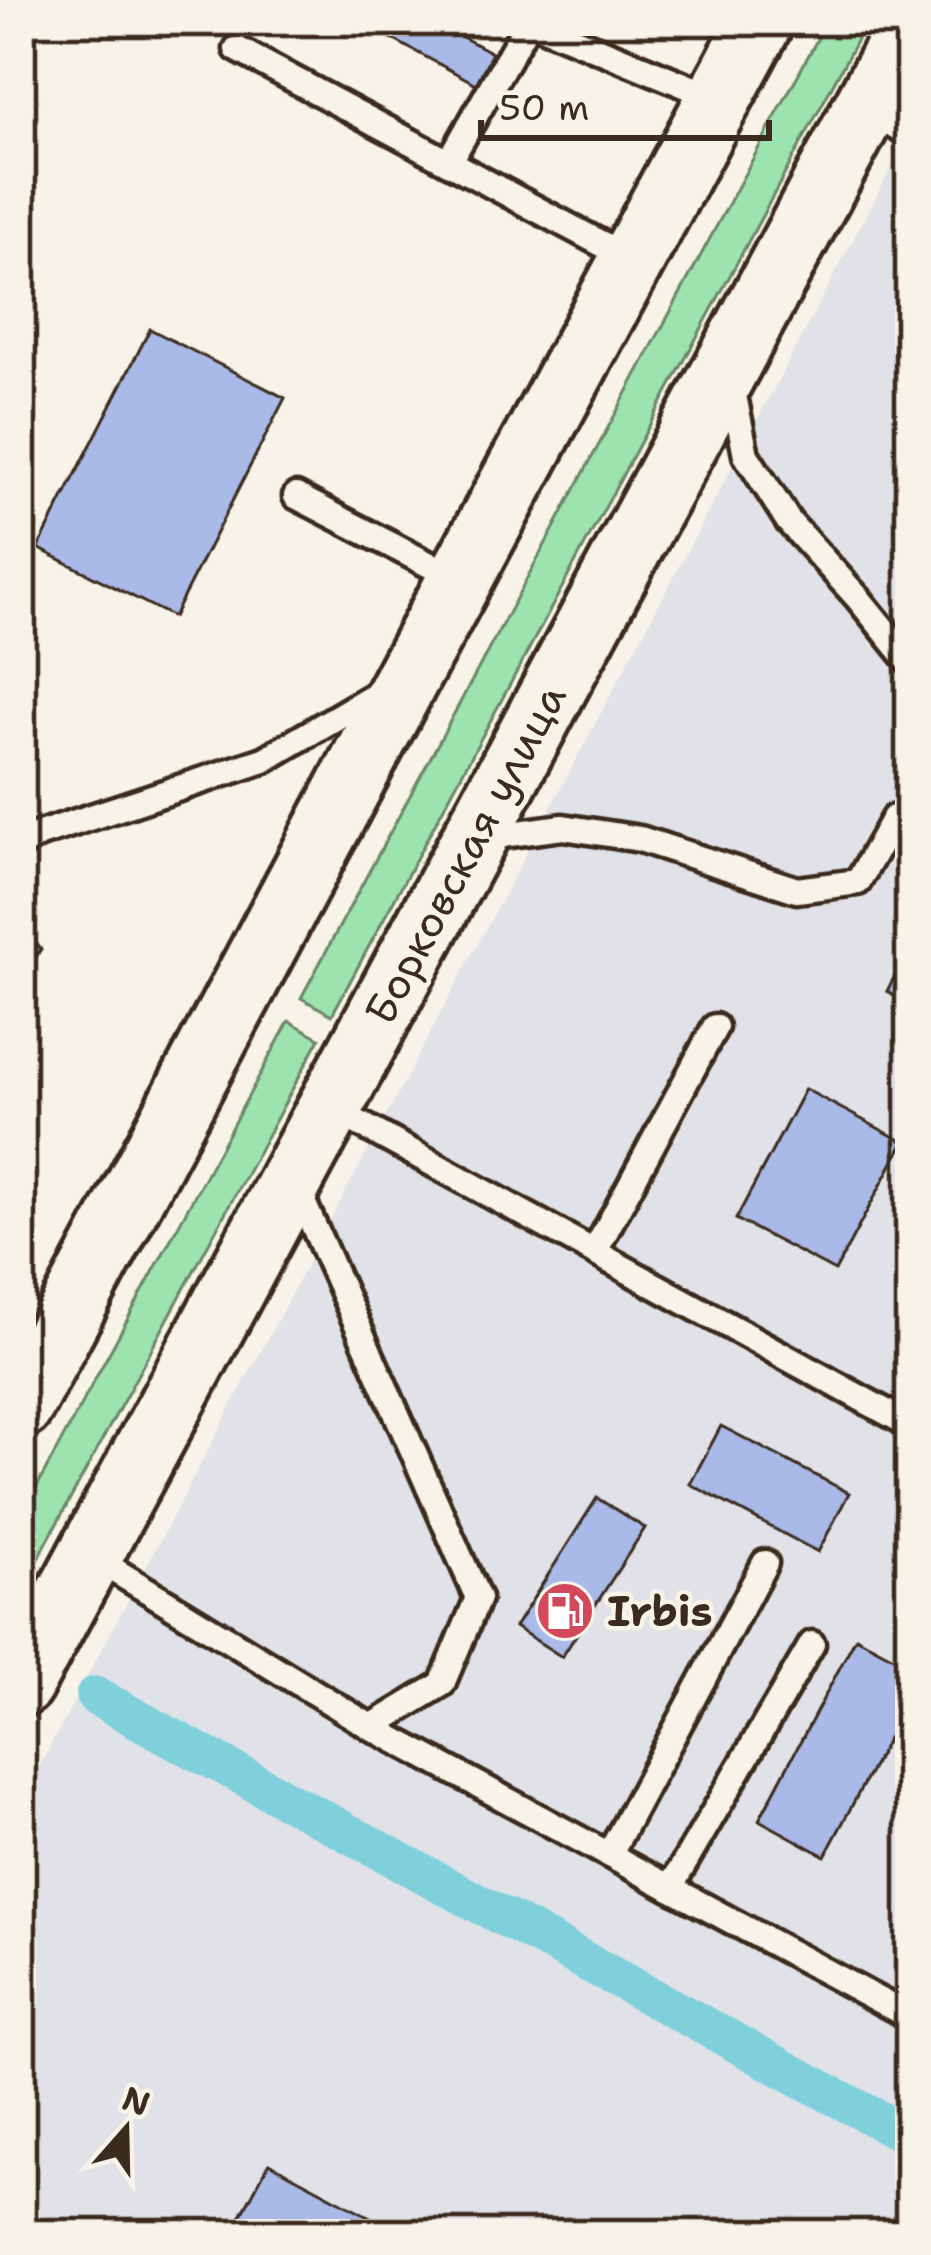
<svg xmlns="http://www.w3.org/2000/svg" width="931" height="2255" font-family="'Shantell Sans',sans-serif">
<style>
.built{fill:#e0e2e8}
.green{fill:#9de3af;stroke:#6c8666;stroke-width:3}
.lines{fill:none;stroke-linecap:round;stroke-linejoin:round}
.canal{stroke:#80d0dc;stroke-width:39}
.building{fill:#a9b9e8;stroke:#3b2a1e;stroke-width:3}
.lane-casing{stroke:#3b2a1e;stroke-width:33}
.secondary-casing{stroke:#3b2a1e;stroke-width:72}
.lane{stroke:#f7f3e8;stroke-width:24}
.secondary{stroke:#f7f3e8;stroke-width:63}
.labels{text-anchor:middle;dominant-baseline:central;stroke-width:9;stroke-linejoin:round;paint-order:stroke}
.street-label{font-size:42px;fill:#3b2a1e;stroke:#f7f3e8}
.poi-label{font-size:42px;font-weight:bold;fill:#3b2a1e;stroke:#f7f3e8;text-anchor:start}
</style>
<rect width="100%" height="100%" fill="#f7f3e8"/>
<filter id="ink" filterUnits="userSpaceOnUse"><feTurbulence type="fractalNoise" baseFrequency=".00833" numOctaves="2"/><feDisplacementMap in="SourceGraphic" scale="24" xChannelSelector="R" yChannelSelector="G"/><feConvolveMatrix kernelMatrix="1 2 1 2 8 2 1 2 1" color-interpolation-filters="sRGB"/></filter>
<g filter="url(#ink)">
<polygon class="built" points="910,133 910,2234 21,2234 21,1801"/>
<g class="green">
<polygon points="827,21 867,21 332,1015 301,998"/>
<polygon points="289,1021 320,1038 21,1590 21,1516"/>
</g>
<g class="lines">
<polyline class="canal" points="95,1696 910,2137"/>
</g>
<g class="building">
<polygon points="359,21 433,21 492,53 476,84"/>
<polygon points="150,329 285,398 173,617 38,548"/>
<polygon points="21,924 41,949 21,981"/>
<polygon points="910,947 910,1003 887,991"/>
<polygon points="805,1089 904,1142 835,1271 736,1219"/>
<polygon points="721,1426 849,1493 818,1552 690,1484"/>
<polygon points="597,1498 645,1528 562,1657 515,1627"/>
<polygon points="856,1637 910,1666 910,1697 825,1856 759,1820"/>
<polygon points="269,2163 402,2234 231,2234"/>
</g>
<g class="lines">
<defs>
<g id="lane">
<polyline points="237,49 632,260"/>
<polyline points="866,110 910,134"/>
<polyline points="449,162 529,21 716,98"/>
<polyline points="731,381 746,455 789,522 858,598 910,662"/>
<polyline points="296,496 459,580"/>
<polyline points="480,838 563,827 640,839 797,890 858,882 894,818"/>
<polyline points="21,845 40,834 264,760 381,691"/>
<polyline points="333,1109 910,1425"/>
<polyline points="296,1186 478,1598 442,1684 371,1727"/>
<polyline points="595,1251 715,1027"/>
<polyline points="91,1556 371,1727 910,2017"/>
<polyline points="609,1855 765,1563"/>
<polyline points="670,1888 812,1644"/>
<polyline points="21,2229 31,2234"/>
</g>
<g id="secondary">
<polyline points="21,1406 409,674 761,21"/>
<polyline points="21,1684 910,25"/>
</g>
</defs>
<use href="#lane" class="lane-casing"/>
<use href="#secondary" class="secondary-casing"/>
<use href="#lane" class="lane"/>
<use href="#secondary" class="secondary"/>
</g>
</g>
<defs>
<symbol id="fuel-disc" viewBox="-11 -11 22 22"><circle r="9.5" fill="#d1495b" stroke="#f7f3e8"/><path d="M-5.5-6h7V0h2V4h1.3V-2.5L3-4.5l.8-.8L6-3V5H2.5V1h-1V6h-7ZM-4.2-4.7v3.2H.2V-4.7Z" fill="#fff"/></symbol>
</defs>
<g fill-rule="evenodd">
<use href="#fuel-disc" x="532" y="1578" width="66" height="66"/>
</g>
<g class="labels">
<g class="street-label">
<text transform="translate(465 854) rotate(-62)">Борковская улица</text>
</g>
<g class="poi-label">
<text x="607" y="1611">Irbis</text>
</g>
</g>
<rect width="931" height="2255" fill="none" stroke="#f7f3e8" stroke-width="72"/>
<rect x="36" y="36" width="859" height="2183" fill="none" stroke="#3b2a1e" stroke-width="4.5" filter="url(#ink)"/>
<g transform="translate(126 2129) rotate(20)" stroke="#f7f3e8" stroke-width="9" paint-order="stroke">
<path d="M0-9L21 45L0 30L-21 45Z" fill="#3b2a1e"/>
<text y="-18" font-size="33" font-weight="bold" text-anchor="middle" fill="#3b2a1e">N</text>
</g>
<path d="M481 120v18h288v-18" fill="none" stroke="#3b2a1e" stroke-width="6"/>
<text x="499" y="120" font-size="36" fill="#3b2a1e" stroke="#f7f3e8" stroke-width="9" paint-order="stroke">50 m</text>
</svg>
